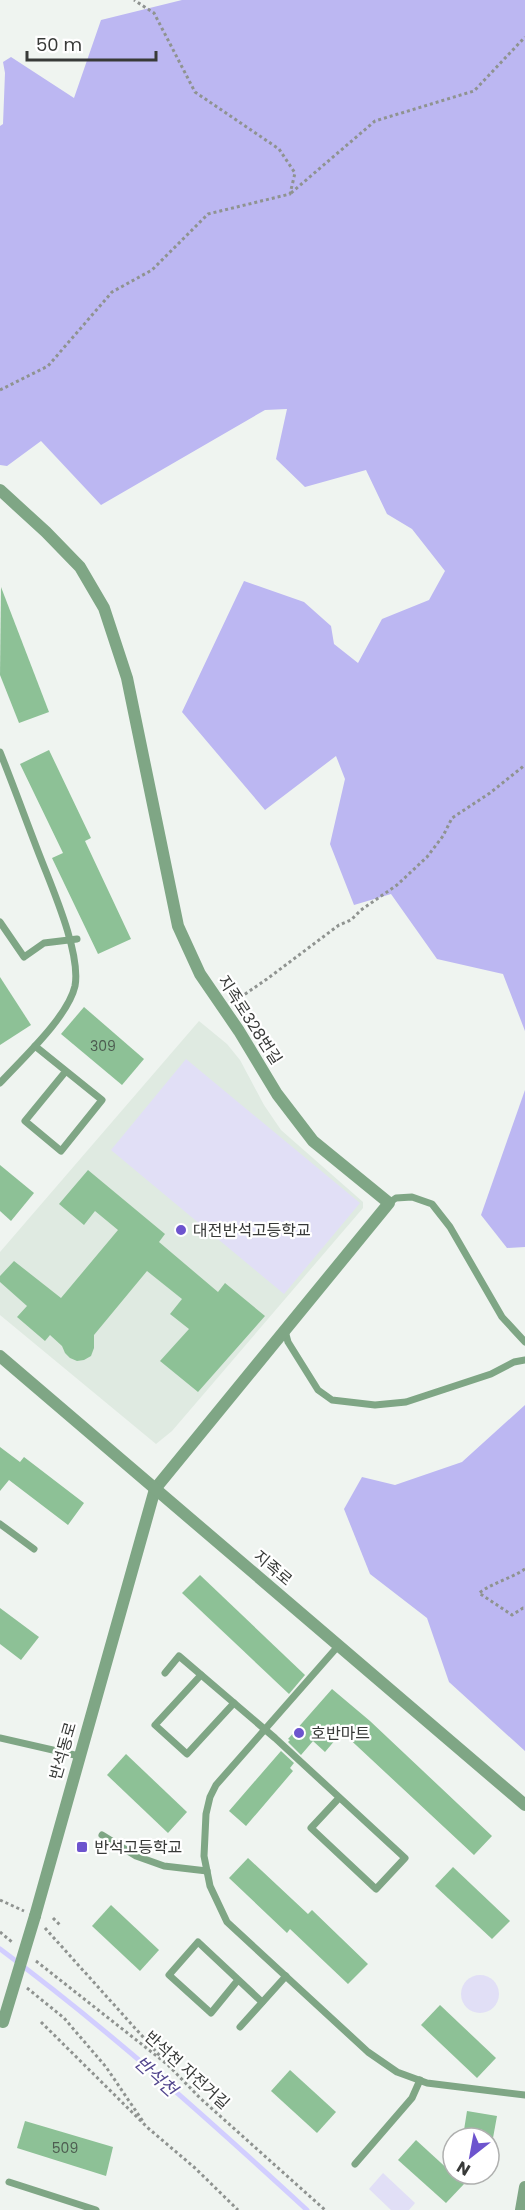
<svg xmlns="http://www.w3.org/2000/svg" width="525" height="2210" font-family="Poppins,'Noto Sans KR',sans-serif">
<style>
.built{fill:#dfeae1}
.green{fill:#e1dff6}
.forest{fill:#bcb7f2}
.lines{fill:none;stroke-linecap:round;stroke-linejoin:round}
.stream{stroke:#d2ceff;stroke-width:5}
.building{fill:#8dc196}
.path{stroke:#8f9390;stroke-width:3;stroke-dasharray:3 3;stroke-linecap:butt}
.service{stroke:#7fa685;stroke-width:7}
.minor{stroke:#7fa685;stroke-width:12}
.minor-bridge{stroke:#7fa685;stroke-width:12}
.poi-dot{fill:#6d54ce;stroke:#fff;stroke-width:2}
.labels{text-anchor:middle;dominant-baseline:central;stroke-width:4.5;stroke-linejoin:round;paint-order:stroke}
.number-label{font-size:14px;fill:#4d5c50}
.street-label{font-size:16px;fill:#383a38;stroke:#fff}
.poi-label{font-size:16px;fill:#383a38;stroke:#fff;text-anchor:start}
.water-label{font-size:18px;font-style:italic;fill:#53478e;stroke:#fff}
</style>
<rect width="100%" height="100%" fill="#eff4f0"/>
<polygon class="built" points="199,1021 227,1044 240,1060 264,1105 281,1130 363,1202 363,1208 172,1431 156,1444 0,1315 0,1252"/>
<g class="green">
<polygon points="186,1059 360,1203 284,1294 111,1150"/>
<circle cx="480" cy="1994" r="19"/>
<polygon points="383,2173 415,2203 409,2210 391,2210 369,2189"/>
</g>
<g class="forest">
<polygon points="182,0 525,0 525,1031 503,974 437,959 391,894 354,905 330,844 345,779 336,756 265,810 182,712 244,581 304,602 331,626 334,644 358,663 382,619 429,600 445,571 412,529 387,514 366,470 305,487 276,459 287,409 265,410 101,505 41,441 7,466 0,465 0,126 3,124 5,73 3,62 11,57 74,98 101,20"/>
<polygon points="525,1090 525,1247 507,1248 481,1215"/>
<polygon points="525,1405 525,1751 449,1682 427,1618 370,1574 344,1509 362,1477 395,1485 462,1462"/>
</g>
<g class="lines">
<path class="stream" d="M0,1949C108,2029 208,2119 307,2210"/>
</g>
<g class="building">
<polygon points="1,587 49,712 19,723 0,675"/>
<polygon points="49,750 91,838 85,841 131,939 98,954 52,858 63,853 20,764"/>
<polygon points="0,977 31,1025 0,1045"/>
<polygon points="84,1007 144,1059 122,1085 61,1034"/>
<polygon points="0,1165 34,1193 11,1221 0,1211"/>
<polygon points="88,1170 165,1234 159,1242 218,1292 225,1283 265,1316 198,1392 160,1361 189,1329 170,1314 182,1299 147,1271 94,1335 94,1348 91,1356 84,1360 77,1361 70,1358 65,1353 62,1346 50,1335 45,1341 17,1317 27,1306 0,1282 0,1276 14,1261 61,1298 118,1230 95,1211 84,1225 59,1204"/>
<polygon points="0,1447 20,1462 24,1457 84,1503 68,1525 9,1480 0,1491"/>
<polygon points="200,1575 305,1675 289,1694 182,1593"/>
<polygon points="0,1608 39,1637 21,1660 0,1644"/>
<polygon points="332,1689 370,1721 492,1836 474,1855 342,1732 325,1752 313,1741 301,1755 288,1742 290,1740 288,1739"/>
<polygon points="281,1751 294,1763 290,1768 293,1771 246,1826 229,1811"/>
<polygon points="126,1754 187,1812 168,1833 107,1775"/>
<polygon points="248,1858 308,1914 312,1910 368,1964 348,1984 290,1929 287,1933 229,1878"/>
<polygon points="453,1867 510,1921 492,1939 435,1886"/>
<polygon points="111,1905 159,1950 140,1971 92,1926"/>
<polygon points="440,2005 496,2058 477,2078 421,2025"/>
<polygon points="290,2070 336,2112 317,2133 271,2091"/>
<polygon points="467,2111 497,2116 493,2138 466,2138 467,2131 464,2130"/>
<polygon points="25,2121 113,2147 106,2176 17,2148"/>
<polygon points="416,2140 464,2184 446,2203 398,2160"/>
</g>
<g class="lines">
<g class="path">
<polyline points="291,193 375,121 474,91 525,37"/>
<polyline points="0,390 48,366 112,292 152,270 208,214 290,194 295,173 279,149 195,92 154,13 134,0"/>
<polyline points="235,1001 267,979 339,925 351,920 361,910 397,885 427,857 443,836 452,818 490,793 525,765"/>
<path d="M525,1569C510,1579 494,1582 479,1593L512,1615L523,1608H525"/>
<polyline points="0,1900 24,1911"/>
<polyline points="53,1918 60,1925"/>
<polyline points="45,1928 161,2057"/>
<polyline points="0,1932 12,1942"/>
<polyline points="36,1961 168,2065 200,2098 325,2210"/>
<polyline points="27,1988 64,2018 106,2067 144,2123"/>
<polyline points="41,2022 148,2128 195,2168 238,2210"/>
</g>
<g class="service">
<path d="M0,752C14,787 27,823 41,859C53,890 81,954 75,986C68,1017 22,1059 0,1083"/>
<polyline points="0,922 24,957 44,943 77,939"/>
<polyline points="35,1046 102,1100 61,1151 25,1121 66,1071"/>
<polyline points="389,1203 396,1198 412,1197 432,1204 450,1227 502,1317 525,1342"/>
<polyline points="285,1331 288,1342 318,1390 332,1400 375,1405 406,1402 491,1374 514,1362 525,1360"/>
<polyline points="0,1524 34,1549"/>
<polyline points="339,1645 216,1785 210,1797 206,1814 204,1856 210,1886 227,1922 368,2052 397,2072 427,2083 525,2095"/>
<polyline points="165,1673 179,1656 275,1738 405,1858 376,1889 311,1828 339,1798"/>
<polyline points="201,1675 155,1725 187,1754 234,1703"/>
<polyline points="0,1738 79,1756"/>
<polyline points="102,1835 136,1856 164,1866 207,1871"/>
<polyline points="238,1980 211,2013 169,1975 198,1942 262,2002"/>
<polyline points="240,2027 286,1976"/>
<polyline points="355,2164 412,2098 420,2080"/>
<polyline points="9,2182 96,2210"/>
</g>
<g class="minor">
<polyline points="0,490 46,532 80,567 104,608 127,678 178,926 200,974 239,1031 277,1094 313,1141 389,1203 155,1489 35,1916"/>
<polyline points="0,1356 525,1805"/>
<polyline points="521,2210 525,2187"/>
</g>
<polyline class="minor-bridge" points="3,2022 35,1916"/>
</g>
<g class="poi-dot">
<circle cx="181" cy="1230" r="6"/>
<circle cx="299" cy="1733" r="6"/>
<rect x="76" y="1841" width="12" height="12" rx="3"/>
</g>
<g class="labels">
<g class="number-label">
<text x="103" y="1046">309</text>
<text x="65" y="2148">509</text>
</g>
<g class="street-label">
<text transform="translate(250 1020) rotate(57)">지족로328번길</text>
<text transform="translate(273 1568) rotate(40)">지족로</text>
<text transform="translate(63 1751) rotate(-74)">반석동로</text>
<text transform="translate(187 2070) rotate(42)">반석천 자전거길</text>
</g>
<g class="poi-label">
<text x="193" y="1230">대전반석고등학교</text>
<text x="311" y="1733">호반마트</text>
<text x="94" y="1847">반석고등학교</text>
</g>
<g class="water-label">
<text transform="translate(156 2076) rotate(42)">반석천</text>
</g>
</g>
<g transform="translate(471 2156) rotate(211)"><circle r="28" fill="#ffffff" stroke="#afb0af" stroke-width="1.5"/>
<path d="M0-4.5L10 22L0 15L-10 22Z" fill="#6d54ce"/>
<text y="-9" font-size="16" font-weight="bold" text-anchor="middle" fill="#383a38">N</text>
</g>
<path d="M27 51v9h129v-9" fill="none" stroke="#383a38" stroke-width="3"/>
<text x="36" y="51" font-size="18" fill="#383a38" stroke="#ffffff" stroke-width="4.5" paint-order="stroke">50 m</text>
</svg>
